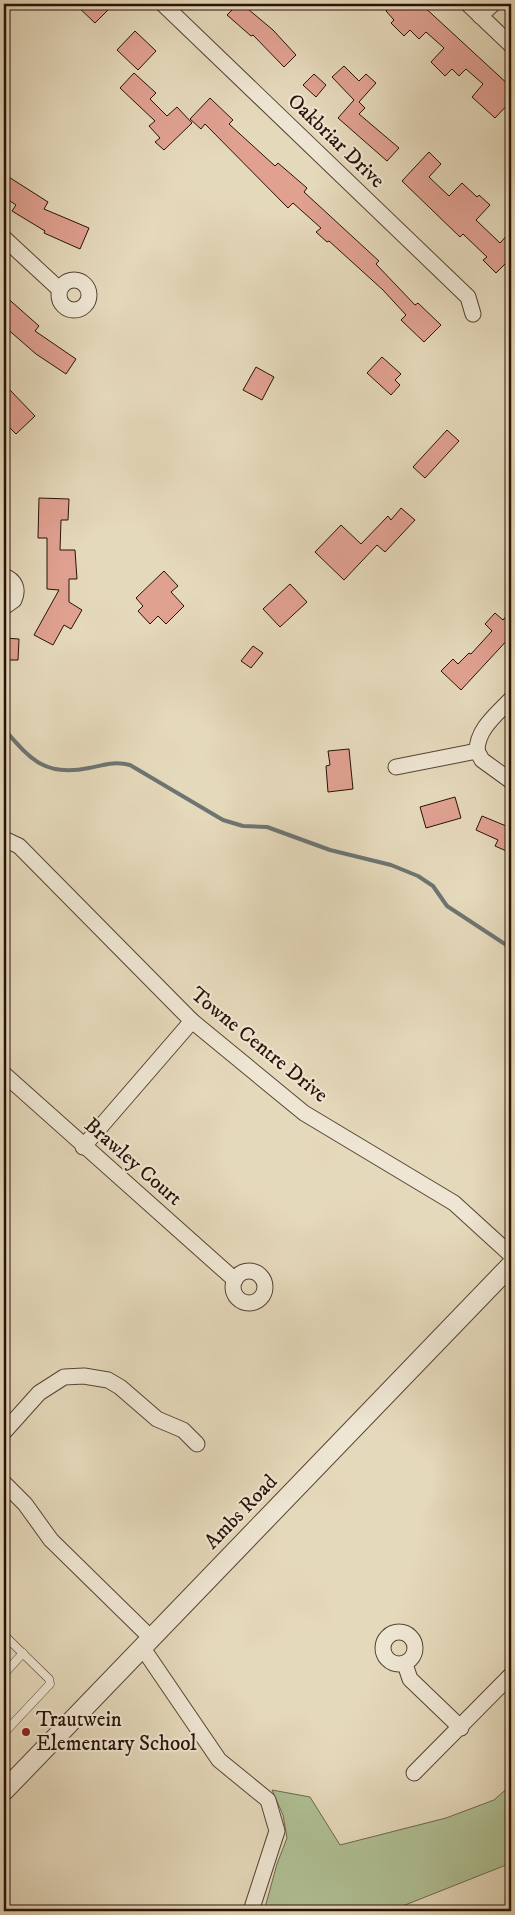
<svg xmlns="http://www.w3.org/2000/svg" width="515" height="1915" font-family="'IM FELL DW Pica',serif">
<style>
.green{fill:#afc094;stroke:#6c684e}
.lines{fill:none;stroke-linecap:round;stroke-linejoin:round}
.stream{stroke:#6d7572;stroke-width:4}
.building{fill:#e0a191;stroke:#291107}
.service-casing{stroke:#584334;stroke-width:9}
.minor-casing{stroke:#584334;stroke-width:17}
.tertiary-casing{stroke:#584334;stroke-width:21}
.service{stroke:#eee6d3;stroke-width:8}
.minor{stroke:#eee6d3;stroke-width:15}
.tertiary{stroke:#eee6d3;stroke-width:19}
.poi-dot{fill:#8f2418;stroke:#eee6d3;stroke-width:2}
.labels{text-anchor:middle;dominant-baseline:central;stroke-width:4.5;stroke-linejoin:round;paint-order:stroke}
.street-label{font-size:21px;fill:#291107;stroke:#eee6d3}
.poi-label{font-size:21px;fill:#291107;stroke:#eee6d3;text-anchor:start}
</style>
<rect width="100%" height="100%" fill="#e5d9bb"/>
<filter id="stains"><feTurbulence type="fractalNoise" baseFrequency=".004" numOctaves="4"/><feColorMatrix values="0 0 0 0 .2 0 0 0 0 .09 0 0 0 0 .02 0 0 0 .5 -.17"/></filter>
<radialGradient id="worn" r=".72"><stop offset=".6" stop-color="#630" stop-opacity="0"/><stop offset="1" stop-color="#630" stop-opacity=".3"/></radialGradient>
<polygon class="green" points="511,1785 511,1863 390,1911 264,1911 277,1864 287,1838 283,1815 272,1790 310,1797 340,1845 446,1818 494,1800"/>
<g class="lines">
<path class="stream" d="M4,729C31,760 45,777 89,768C104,765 115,761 130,765L223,820L243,826L267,827L330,850L391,865L418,876L433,886L447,906L511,948"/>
</g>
<g class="building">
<polygon points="75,4 114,4 95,23"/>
<polygon points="238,4 242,4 273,30 296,55 284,67 253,35 251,36 227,15"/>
<polygon points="393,4 421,4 511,87 511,101 495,118 472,97 483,84 466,69 459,76 452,69 445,76 431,62 444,48 426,32 419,39 410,30 404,36 391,23 394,20 386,11"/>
<polygon points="135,31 156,51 138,70 117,50"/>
<polygon points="344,66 359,81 366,74 376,83 359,102 365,108 359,114 399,148 387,161 338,118 354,100 332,77"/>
<polygon points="134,73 156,93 150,99 167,116 177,107 192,123 164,150 155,142 160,138 149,126 155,121 120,88"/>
<polygon points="314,74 326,85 316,97 303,85"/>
<polygon points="210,98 233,120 229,124 275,166 278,163 307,188 304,192 379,261 376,264 415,305 418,303 441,325 424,342 401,320 406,315 383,290 329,241 327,242 316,232 321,228 293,203 288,208 205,124 201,129 190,119"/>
<polygon points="429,152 441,164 429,177 449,196 462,183 477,197 479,195 490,205 476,220 500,243 511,231 511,258 496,273 483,260 487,257 463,234 460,237 402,181"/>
<polygon points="4,174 48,202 44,209 89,228 80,249 44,233 45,231 12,211 16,205 4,197"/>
<polygon points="4,295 39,326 35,331 76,359 66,374 36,354 4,326"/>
<polygon points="382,357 401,374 395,380 400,385 391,395 367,373"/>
<polygon points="256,367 274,377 262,400 243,390"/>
<polygon points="9,389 35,416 16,434 4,422 4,394"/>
<polygon points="447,430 459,441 425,478 413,467"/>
<polygon points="39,498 69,499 68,520 61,520 60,550 75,550 77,579 69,579 69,602 82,610 71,629 64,625 53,645 34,635 59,590 47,589 47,538 38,538"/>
<polygon points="401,508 415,520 385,552 377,545 344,580 315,552 341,525 361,544 388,516 391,520"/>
<polygon points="164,571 178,586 171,592 184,606 166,624 158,616 150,624 138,611 143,606 136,598"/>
<polygon points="290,584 307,602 280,627 263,609"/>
<polygon points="511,610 511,636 461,690 441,671 453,659 458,664 469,653 471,654 492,631 485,624 495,613 503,620"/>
<polygon points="4,638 19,639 18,660 4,660"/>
<polygon points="253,646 263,653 251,668 241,661"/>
<polygon points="349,749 353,789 328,792 326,766 330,765 328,751"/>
<polygon points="455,797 461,818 426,828 420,807"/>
<polygon points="482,816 511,828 511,853 495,846 498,840 476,830"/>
</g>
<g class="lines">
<defs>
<g id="service">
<polyline points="4,1635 49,1679 50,1684 4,1733"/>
<polyline points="4,1674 23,1653"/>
</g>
<g id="minor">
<polyline points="163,4 468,297 473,314"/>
<polyline points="468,4 511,45"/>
<polyline points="480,16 493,4"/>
<polyline points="4,238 59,289"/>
<circle cx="74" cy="295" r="15"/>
<path d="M4,576C15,580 19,589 14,600L4,607"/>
<path d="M477,751C477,729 497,714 511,699"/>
<polyline points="396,767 477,751 482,760 511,781"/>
<polyline points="4,839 19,846 192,1021 304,1113 454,1203 511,1255"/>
<polyline points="4,1074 235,1280"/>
<polyline points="83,1147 192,1021"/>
<circle cx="249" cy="1287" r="16"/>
<polyline points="4,1432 39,1393 64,1377 84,1376 108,1380 120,1387 157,1419 183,1430 197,1444"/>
<polyline points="4,1483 25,1504 51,1540 151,1638"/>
<circle cx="399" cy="1648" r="16"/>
<polyline points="142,1647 219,1760 268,1800 277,1831 251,1911"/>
<polyline points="405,1664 410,1679 461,1728"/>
<polyline points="414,1773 511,1675"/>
</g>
<polyline id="tertiary" points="4,1791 511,1265"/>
</defs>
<use href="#service" class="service-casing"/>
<use href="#minor" class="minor-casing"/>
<use href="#tertiary" class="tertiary-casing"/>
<use href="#service" class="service"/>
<use href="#minor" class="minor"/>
<use href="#tertiary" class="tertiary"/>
</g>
<circle class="poi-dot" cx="26" cy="1732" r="5"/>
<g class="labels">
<g class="street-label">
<text transform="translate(336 141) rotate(44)">Oakbriar Drive</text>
<text transform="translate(259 1045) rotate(39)">Towne Centre Drive</text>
<text transform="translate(133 1162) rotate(41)">Brawley Court</text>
<text transform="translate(241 1512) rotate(-46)">Ambs Road</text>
</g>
<g class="poi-label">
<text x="36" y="1720">Trautwein<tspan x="36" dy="24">Elementary School</tspan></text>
</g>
</g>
<rect width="515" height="1915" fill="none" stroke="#e5d9bb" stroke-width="20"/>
<rect x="5" y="5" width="505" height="1905" fill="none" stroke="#291107" stroke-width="2.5"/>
<rect x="10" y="10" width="495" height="1895" fill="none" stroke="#291107"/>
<rect width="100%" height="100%" filter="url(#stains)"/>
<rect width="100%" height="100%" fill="url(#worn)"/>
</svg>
